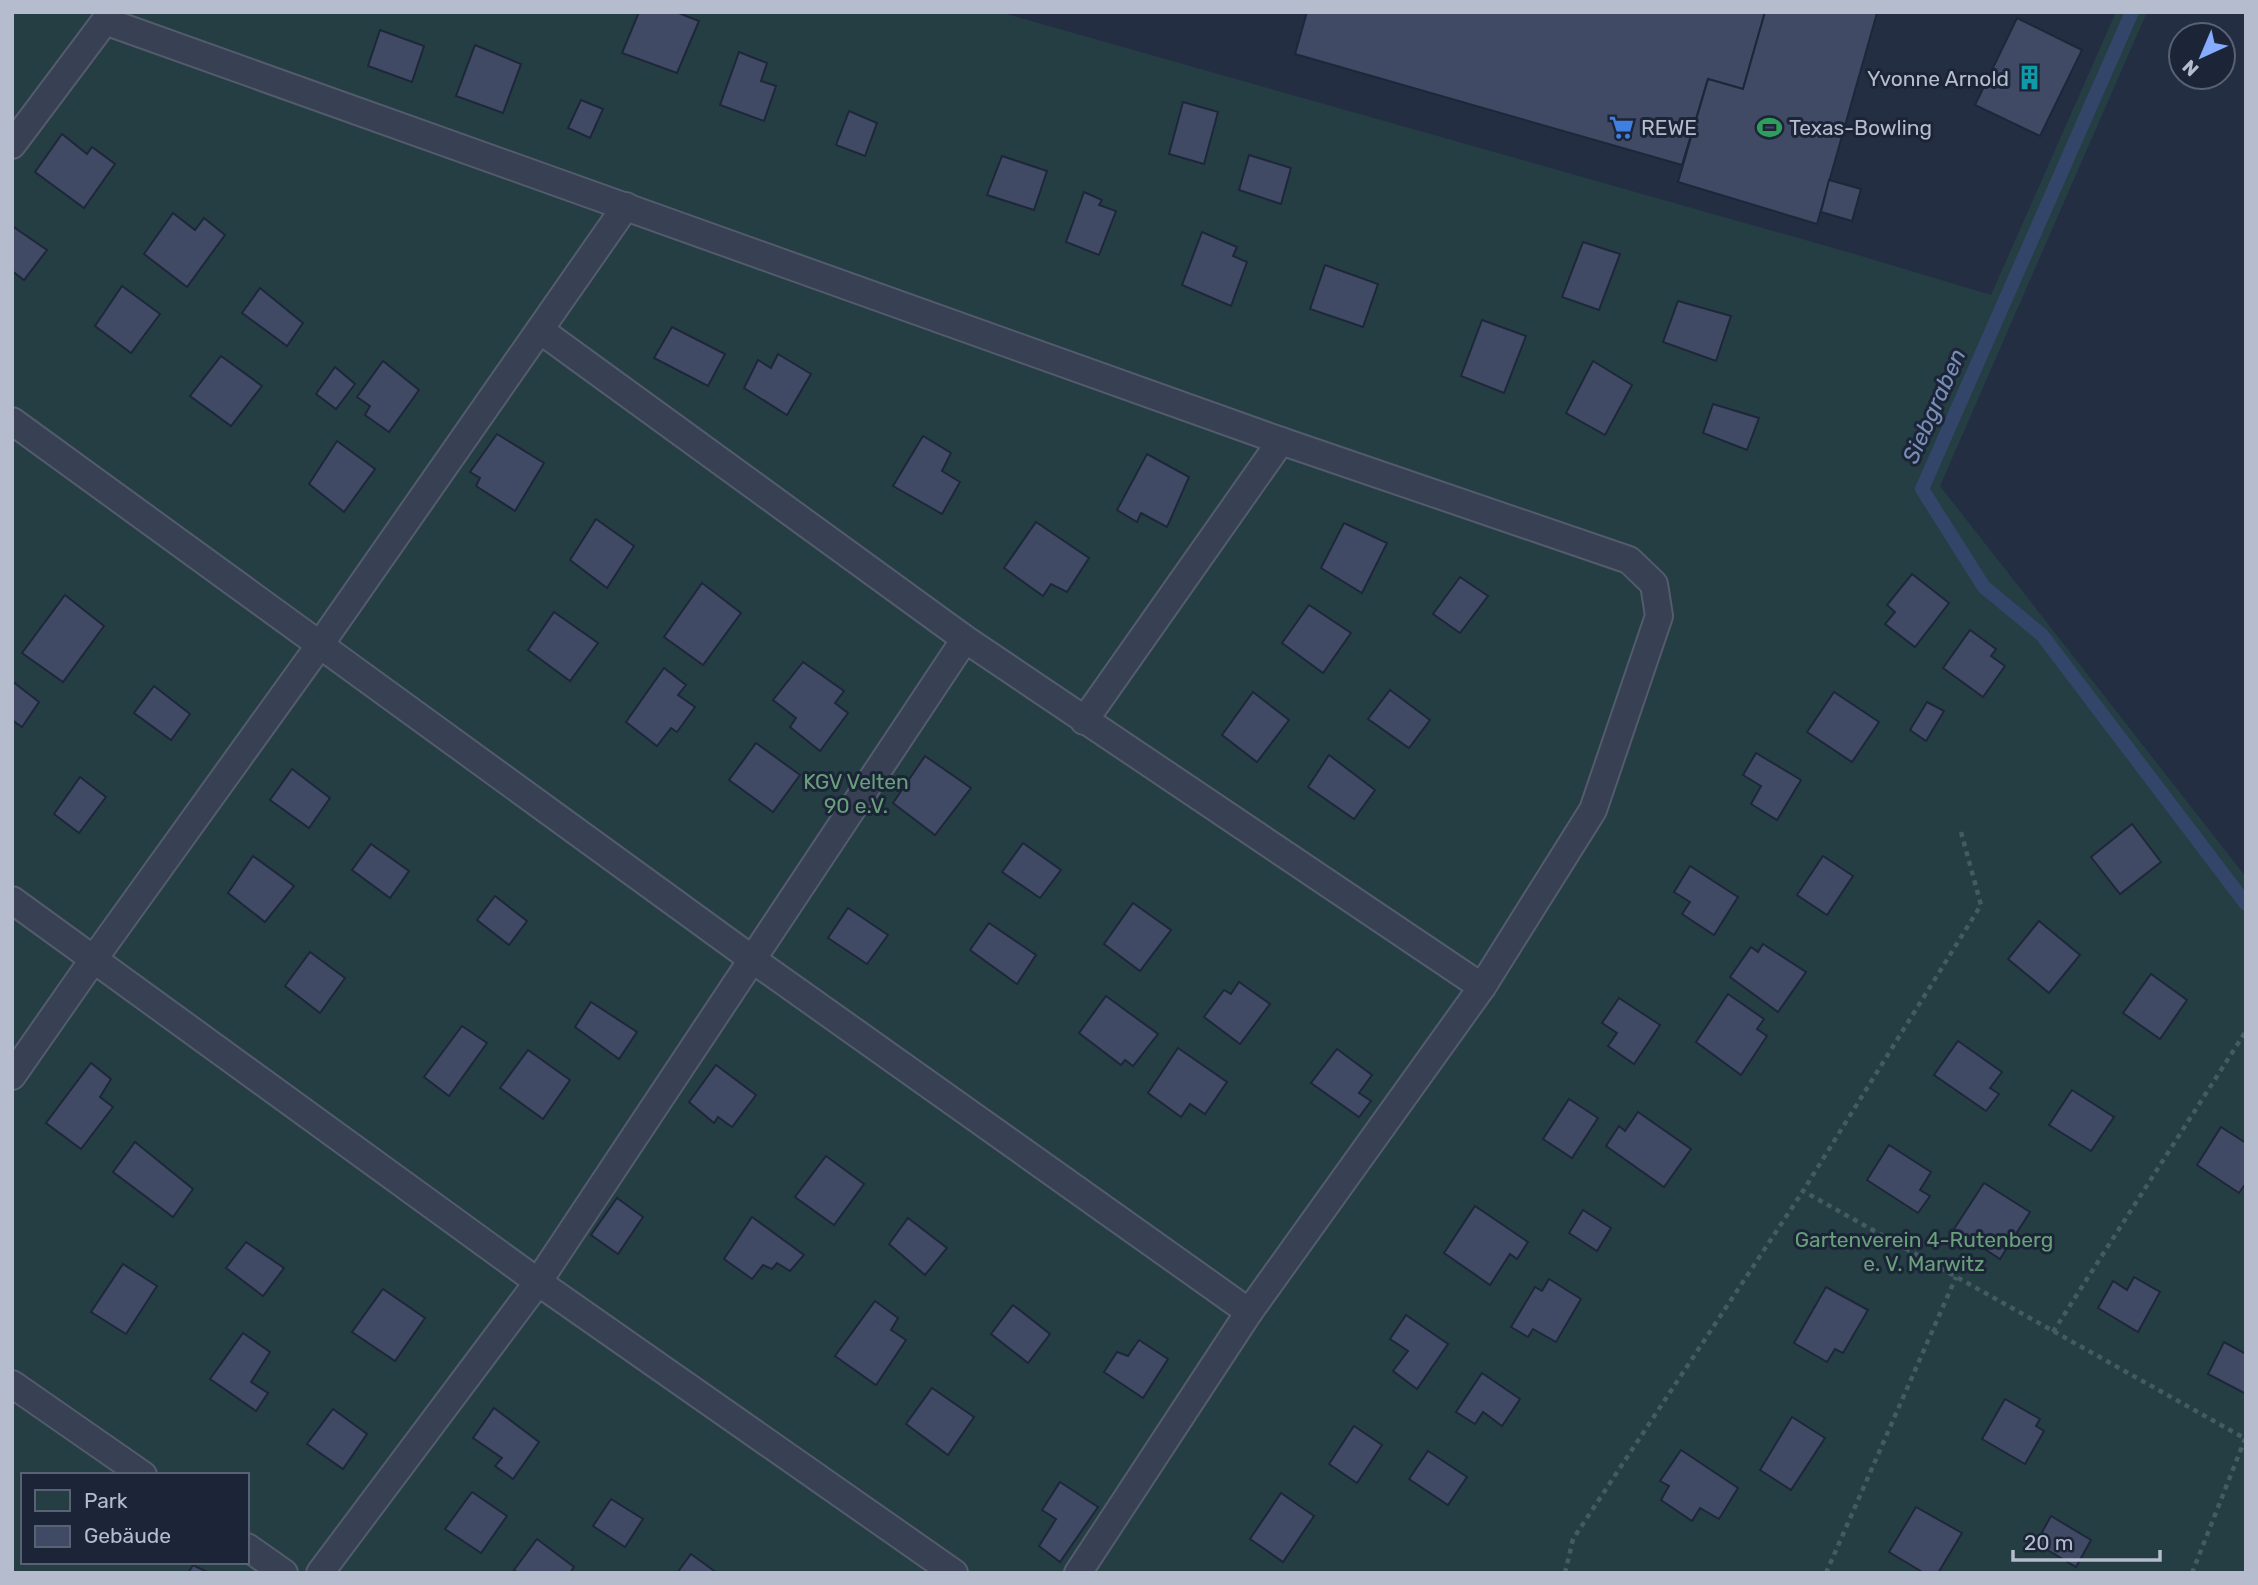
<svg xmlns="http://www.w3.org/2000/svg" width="2258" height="1585" font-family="Rubik,sans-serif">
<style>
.green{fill:#253e44;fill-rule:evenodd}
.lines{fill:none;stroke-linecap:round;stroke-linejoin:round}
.stream{stroke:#34456a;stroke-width:14}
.building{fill:#404a64;stroke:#1e273a;stroke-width:2}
.service-casing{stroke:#535b6d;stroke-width:30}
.path{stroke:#445b61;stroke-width:4.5;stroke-dasharray:5 5;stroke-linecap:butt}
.service{stroke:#384053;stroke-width:26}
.labels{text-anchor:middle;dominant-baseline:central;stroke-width:6;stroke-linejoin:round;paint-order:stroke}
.poi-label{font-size:21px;fill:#b5bccd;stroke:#1c2538;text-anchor:start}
.park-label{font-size:21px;fill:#69a07b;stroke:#1c2538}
.water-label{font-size:23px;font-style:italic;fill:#798eb7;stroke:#1c2538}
</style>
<rect width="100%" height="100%" fill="#232e43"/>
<path class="green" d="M12,12H999L1851,253L1991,295L2116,12H2147L1940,486L2246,877V1573H12ZM23,1475H247V1562H23Z"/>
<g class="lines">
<polyline class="stream" points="2132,12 1922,489 1984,587 2042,635 2246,904"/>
</g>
<g class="building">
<polygon points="639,12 676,12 699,21 677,73 622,53"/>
<polygon points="1307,12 1765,12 1743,89 1708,79 1682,165 1295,54"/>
<polygon points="1765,12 1877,13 1817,224 1678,182 1708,79 1743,89"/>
<polygon points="2017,18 2082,50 2040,136 1975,105"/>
<polygon points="380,30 424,46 412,82 368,66"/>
<polygon points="475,45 521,64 503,113 456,96"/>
<polygon points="739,52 767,63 761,81 776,86 764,121 720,105"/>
<polygon points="581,100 603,109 590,138 568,128"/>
<polygon points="1183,102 1218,112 1204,164 1169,154"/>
<polygon points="849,111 877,123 865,156 836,145"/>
<polygon points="62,134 87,154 92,147 115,164 84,208 35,172"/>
<polygon points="1249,155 1291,168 1281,204 1239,190"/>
<polygon points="1002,156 1047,171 1034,210 987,195"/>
<polygon points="1829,180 1861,189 1852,221 1821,212"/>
<polygon points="1084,192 1102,200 1099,205 1116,211 1099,255 1066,242"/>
<polygon points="173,213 195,230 204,218 225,235 187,287 144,254"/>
<polygon points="12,226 47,250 24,280 12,271"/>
<polygon points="1202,232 1237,247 1233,256 1247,262 1231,306 1182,285"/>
<polygon points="1583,242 1620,254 1599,310 1562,297"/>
<polygon points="1325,265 1378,284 1363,327 1310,309"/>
<polygon points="122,286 160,314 131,353 95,326"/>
<polygon points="260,288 303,323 287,346 242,313"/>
<polygon points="1678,301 1731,316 1716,361 1663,342"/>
<polygon points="1482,320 1526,336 1504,393 1461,376"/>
<polygon points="672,327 725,354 708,386 654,358"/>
<polygon points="778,354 811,374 787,415 744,388 758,360 771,368"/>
<polygon points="221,356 262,386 231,426 190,396"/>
<polygon points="383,361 419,390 389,432 365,415 370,406 357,397"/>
<polygon points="1593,361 1632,385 1605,435 1566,413"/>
<polygon points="335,367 355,384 336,409 316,394"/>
<polygon points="1713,404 1759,418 1747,450 1703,433"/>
<polygon points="497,434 544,463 515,511 476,486 480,478 470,472"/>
<polygon points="923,436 951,453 942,471 960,482 942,514 893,486"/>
<polygon points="337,441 375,469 344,512 309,484"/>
<polygon points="1147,454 1189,477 1167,527 1141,513 1137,522 1117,510"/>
<polygon points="596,519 634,546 607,588 570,560"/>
<polygon points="1036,522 1089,558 1067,592 1051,584 1043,596 1004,568"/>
<polygon points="1344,523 1387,543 1362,593 1321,568"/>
<polygon points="1912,574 1949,603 1915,647 1885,624 1895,612 1887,605"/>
<polygon points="1460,577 1488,596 1460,633 1433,614"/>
<polygon points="702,583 741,613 703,665 664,637"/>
<polygon points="65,595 104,626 63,682 22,653"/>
<polygon points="1309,605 1351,633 1323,673 1282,643"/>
<polygon points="554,612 598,643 570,681 528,650"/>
<polygon points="1970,630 1996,649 1991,656 2005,666 1983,697 1943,668"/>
<polygon points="803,662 844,691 835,703 848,713 820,751 790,727 796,718 773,700"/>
<polygon points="664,668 686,685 678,695 695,707 677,732 671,728 657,746 626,722"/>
<polygon points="12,681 39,702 22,727 12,720"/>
<polygon points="154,686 190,714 171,740 134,713"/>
<polygon points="1390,690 1430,720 1409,748 1368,719"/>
<polygon points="1253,692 1289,720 1257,762 1222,735"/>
<polygon points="1834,692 1879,722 1852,762 1807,732"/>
<polygon points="1927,702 1944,711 1926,741 1910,730"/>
<polygon points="756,743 800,775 773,812 729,780"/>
<polygon points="1756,753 1801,780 1777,820 1751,804 1761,786 1743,775"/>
<polygon points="1329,755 1375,790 1354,819 1308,787"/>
<polygon points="925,756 971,788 935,835 893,803"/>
<polygon points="292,769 330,798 309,828 270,800"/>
<polygon points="80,777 106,797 79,833 54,814"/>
<polygon points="2132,824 2161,862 2120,894 2091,857"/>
<polygon points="1023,843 1061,870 1040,898 1002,872"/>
<polygon points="371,844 409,871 390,898 352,870"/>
<polygon points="253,856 294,886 265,922 228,893"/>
<polygon points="1823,856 1853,876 1827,915 1797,895"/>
<polygon points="1690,866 1738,897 1714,935 1682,914 1690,902 1674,892"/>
<polygon points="495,896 527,921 509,945 477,920"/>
<polygon points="1133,903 1171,930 1140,971 1104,944"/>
<polygon points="848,908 888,935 867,964 828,938"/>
<polygon points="2039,921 2080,955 2049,993 2008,959"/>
<polygon points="989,923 1036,955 1017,984 970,950"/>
<polygon points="1763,944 1806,972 1778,1012 1730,977 1751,947 1758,952"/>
<polygon points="310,952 345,978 320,1013 285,986"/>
<polygon points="2151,974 2187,1000 2160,1039 2123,1013"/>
<polygon points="1239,982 1270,1004 1240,1044 1204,1017 1224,990 1231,994"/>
<polygon points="1728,994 1764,1019 1757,1029 1767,1036 1741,1075 1696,1042"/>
<polygon points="1106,996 1158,1034 1133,1066 1125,1060 1121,1065 1079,1033"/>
<polygon points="1619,998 1660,1025 1634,1064 1608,1046 1617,1033 1602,1023"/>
<polygon points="591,1002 637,1032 619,1059 575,1027"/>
<polygon points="462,1026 487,1043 449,1096 424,1077"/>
<polygon points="1958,1041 2002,1072 1990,1088 1999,1094 1986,1111 1934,1075"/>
<polygon points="1178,1048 1227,1082 1205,1114 1190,1104 1181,1117 1148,1093"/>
<polygon points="1337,1049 1372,1075 1359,1093 1371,1101 1359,1117 1311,1083"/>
<polygon points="528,1050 570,1080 543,1119 500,1088"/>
<polygon points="91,1063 111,1079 100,1097 113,1107 81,1149 46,1123"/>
<polygon points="716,1065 756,1095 732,1127 718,1117 714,1123 689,1102"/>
<polygon points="2072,1090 2114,1117 2091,1151 2049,1125"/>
<polygon points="1569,1099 1598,1118 1572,1158 1543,1139"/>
<polygon points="1638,1112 1691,1149 1664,1187 1606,1146 1619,1126 1625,1131"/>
<polygon points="2221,1127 2246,1143 2246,1183 2239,1193 2197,1165"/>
<polygon points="135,1142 193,1189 173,1217 113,1172"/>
<polygon points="1889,1145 1931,1172 1920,1190 1930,1196 1918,1213 1867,1180"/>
<polygon points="826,1156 864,1184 834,1225 795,1197"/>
<polygon points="1984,1183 2030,1212 2000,1259 1954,1229"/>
<polygon points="617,1198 643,1217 618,1254 591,1235"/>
<polygon points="1475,1206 1528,1242 1517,1259 1510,1254 1490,1285 1444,1253"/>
<polygon points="1583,1210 1611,1228 1597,1251 1569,1233"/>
<polygon points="752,1217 804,1255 790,1271 777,1263 772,1269 763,1265 752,1279 724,1259"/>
<polygon points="908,1218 947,1248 925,1275 889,1244"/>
<polygon points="246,1242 284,1268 263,1296 226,1268"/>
<polygon points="123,1264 157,1286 126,1334 91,1312"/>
<polygon points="2134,1277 2160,1292 2138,1332 2098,1308 2113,1281 2127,1290"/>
<polygon points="1549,1279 1581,1299 1556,1342 1533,1329 1528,1337 1511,1327 1535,1287 1542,1291"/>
<polygon points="1826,1287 1868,1310 1843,1353 1835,1349 1827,1362 1794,1343"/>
<polygon points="383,1289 425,1318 395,1361 352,1332"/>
<polygon points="875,1301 898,1318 891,1330 906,1340 876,1385 835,1356"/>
<polygon points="1013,1305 1050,1334 1028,1363 991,1334"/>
<polygon points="1406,1315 1448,1344 1417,1389 1393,1371 1408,1351 1390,1339"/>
<polygon points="243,1333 270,1352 251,1382 268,1393 256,1411 210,1379"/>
<polygon points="1139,1340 1168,1359 1143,1398 1104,1372 1117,1352 1128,1356"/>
<polygon points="2224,1342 2246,1354 2246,1394 2208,1374"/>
<polygon points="1482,1373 1520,1399 1502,1426 1483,1412 1475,1424 1456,1412"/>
<polygon points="932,1388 974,1417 948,1455 906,1424"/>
<polygon points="2005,1399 2040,1419 2036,1426 2044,1431 2025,1464 1982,1439"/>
<polygon points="494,1408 539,1442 513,1479 495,1466 502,1458 473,1438"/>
<polygon points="333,1409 367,1434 343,1469 307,1444"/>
<polygon points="1792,1417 1825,1438 1791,1490 1760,1470"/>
<polygon points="1354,1426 1382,1445 1357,1483 1329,1464"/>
<polygon points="1681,1450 1738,1488 1719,1519 1700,1508 1692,1521 1661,1500 1669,1486 1660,1481"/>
<polygon points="1428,1451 1467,1477 1448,1505 1409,1479"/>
<polygon points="1060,1482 1098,1507 1060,1562 1039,1546 1056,1519 1042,1510"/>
<polygon points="472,1492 507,1516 481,1553 445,1529"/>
<polygon points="1281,1493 1314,1516 1283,1562 1250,1539"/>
<polygon points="611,1499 643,1519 625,1547 593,1526"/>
<polygon points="1916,1507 1962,1533 1938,1573 1924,1573 1889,1552"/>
<polygon points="2051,1516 2091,1540 2076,1567 2036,1543"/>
<polygon points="537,1539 574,1567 570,1573 518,1573 514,1570"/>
<polygon points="691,1554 717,1573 677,1573"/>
<polygon points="193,1565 209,1573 188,1573"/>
</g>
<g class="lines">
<defs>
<g id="service">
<polyline points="12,145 105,21 1281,441 1629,560 1654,584 1659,616 1593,810 1482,987 1249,1312 1078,1573"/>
<polyline points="540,330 965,639 1482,987"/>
<polyline points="12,421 752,959 1249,1312"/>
<polyline points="1084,721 1281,441"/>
<polyline points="12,900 538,1282 954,1573"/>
<polyline points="12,1076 93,960 319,646 626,206"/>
<polyline points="12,1384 143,1475"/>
<polyline points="247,1547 284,1573"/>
<polyline points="320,1573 538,1282 965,639"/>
</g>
</defs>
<use href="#service" class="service-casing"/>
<g class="path">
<polyline points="1961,832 1981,905 1803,1191 2246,1439"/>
<polyline points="2053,1332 2246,1031"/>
<polyline points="1565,1573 1573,1539 1803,1191"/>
<polyline points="1826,1573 1956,1277"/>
<polyline points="2192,1573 2245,1439"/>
</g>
<use href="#service" class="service"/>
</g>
<defs>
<symbol id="building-bare" viewBox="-9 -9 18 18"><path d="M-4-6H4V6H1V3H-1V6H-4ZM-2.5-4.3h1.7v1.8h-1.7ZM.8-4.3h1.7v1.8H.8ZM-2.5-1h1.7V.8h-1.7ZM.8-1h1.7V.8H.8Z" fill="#0f9aa8" stroke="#1c2538" stroke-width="2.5" paint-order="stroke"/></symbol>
<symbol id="supermarket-bare" viewBox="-9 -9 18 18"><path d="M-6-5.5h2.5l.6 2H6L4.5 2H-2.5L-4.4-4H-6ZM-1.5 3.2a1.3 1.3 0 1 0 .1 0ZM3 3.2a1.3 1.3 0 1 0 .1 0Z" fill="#3f7fe0" stroke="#1c2538" stroke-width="2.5" paint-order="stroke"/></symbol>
<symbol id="stadium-bare" viewBox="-9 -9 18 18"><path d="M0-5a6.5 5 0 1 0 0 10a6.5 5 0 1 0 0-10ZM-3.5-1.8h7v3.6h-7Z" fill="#2e9e5b" stroke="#1c2538" stroke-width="2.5" paint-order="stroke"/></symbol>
</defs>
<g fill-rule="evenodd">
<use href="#building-bare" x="2012" y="60" width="35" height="35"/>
<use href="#supermarket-bare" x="1604" y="110" width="35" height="35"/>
<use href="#stadium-bare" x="1752" y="110" width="35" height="35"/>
</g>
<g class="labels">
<g class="poi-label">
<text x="2009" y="78" text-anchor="end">Yvonne Arnold</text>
<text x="1641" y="127">REWE</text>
<text x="1789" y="127">Texas-Bowling</text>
</g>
<g class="park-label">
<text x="856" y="781">KGV Velten<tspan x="856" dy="24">90 e.V.</tspan></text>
<text x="1924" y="1239">Gartenverein 4-Rutenberg<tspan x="1924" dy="24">e. V. Marwitz</tspan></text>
</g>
<g class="water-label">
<text transform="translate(1934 406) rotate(-66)">Siebgraben</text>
</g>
</g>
<rect width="2258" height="1585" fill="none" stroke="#b5bccd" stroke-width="28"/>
<rect x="21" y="1473" width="228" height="91" fill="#1c2538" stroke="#596174" stroke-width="2"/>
<rect x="35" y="1490" width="35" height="21" fill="#253e44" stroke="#596174" stroke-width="2"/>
<text x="84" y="1508" font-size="21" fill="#b5bccd">Park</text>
<rect x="35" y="1526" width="35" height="21" fill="#404a64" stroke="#596174" stroke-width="2"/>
<text x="84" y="1543" font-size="21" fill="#b5bccd">Gebäude</text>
<g transform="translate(2202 56) rotate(224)"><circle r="33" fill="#1c2538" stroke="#596174" stroke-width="2"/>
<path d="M0-5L12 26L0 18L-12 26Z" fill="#87abff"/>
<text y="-10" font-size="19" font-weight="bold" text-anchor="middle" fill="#b5bccd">N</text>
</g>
<path d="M2013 1550v10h147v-10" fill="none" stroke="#b5bccd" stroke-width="3.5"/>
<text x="2024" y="1550" font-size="21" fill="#b5bccd" stroke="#1c2538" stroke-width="5" paint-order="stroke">20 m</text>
</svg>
